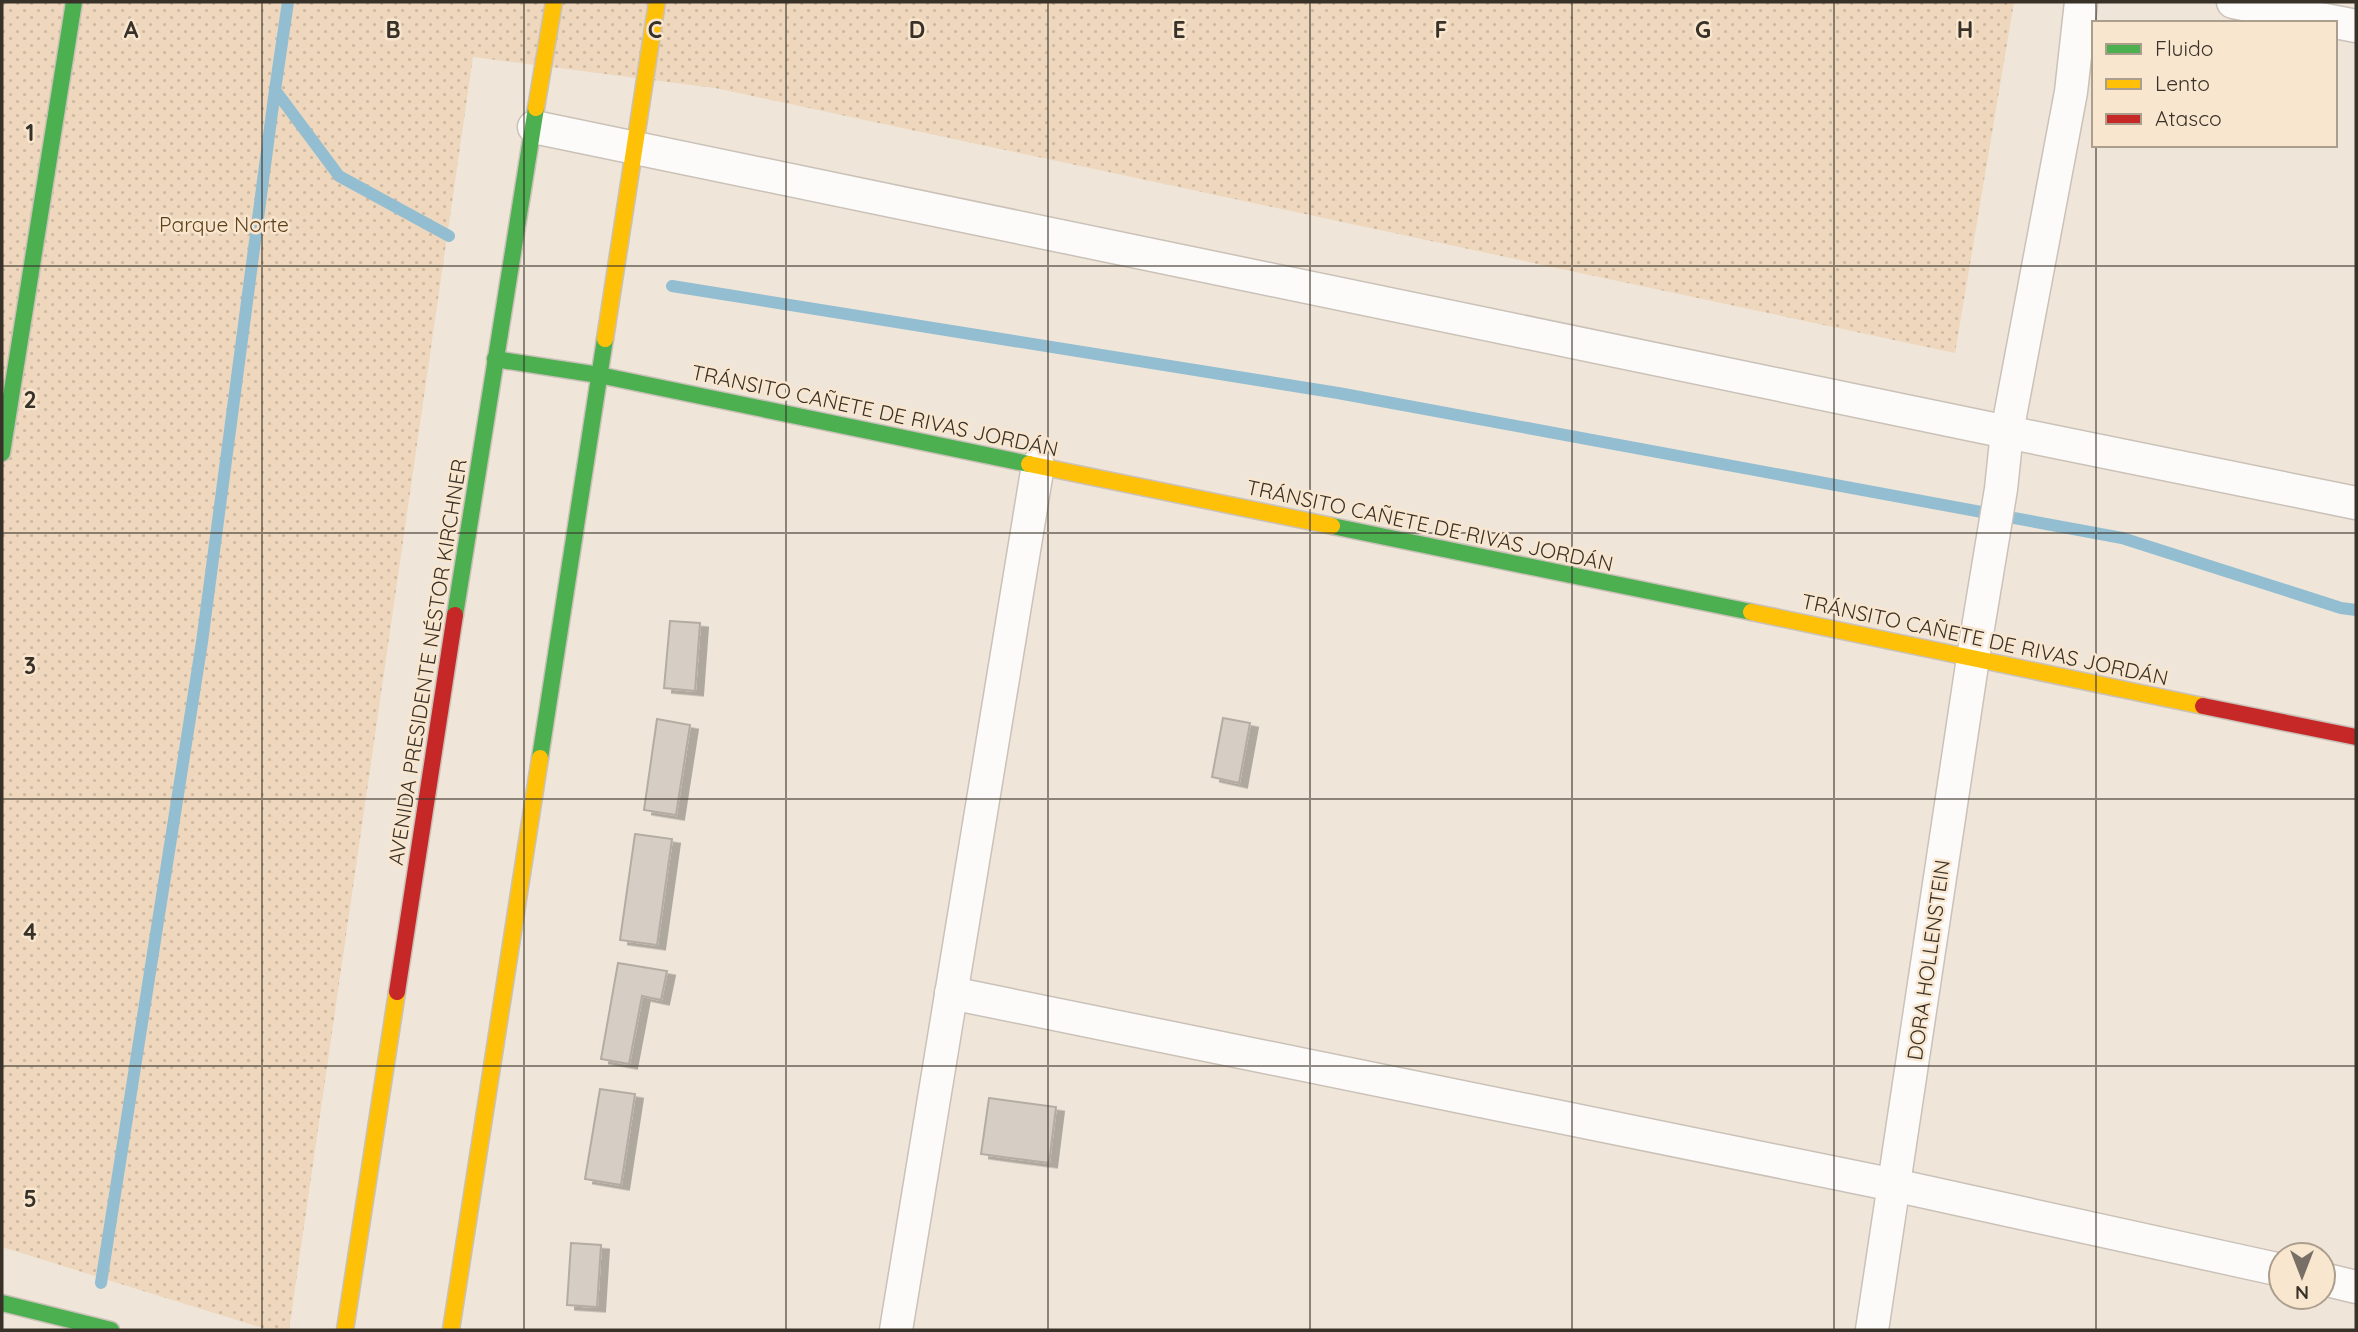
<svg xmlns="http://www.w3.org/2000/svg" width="2358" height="1332" font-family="Quicksand,sans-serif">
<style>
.park{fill:url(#park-dots)}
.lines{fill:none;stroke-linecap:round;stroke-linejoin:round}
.stream{stroke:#93bed1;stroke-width:12}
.building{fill:#d6cdc4;stroke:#b4aca3;stroke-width:2;filter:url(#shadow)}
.street-casing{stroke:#cac1b8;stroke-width:35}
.fast-casing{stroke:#cac1b8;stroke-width:19}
.slow-casing{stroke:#cac1b8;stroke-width:19}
.jam-casing{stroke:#cac1b8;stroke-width:19}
.street{stroke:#fdfbf9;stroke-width:32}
.fast{stroke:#4caf50;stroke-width:16}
.slow{stroke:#ffc107;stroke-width:16}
.jam{stroke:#c62828;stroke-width:16}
.grid{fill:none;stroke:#383128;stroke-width:2;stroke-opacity:0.55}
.labels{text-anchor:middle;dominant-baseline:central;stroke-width:5;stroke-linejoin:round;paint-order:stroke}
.park-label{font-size:21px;fill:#5d401a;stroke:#f9e6cf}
.street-label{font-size:21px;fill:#383128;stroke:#f9e6cf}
.grid-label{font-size:23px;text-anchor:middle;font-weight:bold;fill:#383128;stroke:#f9e6cf;stroke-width:5;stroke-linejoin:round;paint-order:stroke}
</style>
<defs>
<pattern id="park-dots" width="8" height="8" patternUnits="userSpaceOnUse" patternTransform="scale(1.75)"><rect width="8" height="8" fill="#eed7bc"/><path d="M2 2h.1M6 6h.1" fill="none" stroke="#cdb9a2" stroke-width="1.8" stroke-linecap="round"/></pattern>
<filter id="shadow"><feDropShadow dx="8" dy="4.5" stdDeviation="0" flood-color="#0004"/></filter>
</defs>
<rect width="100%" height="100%" fill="#efe5d9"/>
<polygon class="park" points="2,2 2014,2 1955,353 715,88 473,57 289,1330 269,1330 2,1247"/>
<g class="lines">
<g class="stream">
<polyline points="288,2 275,90 339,176 449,236"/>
<polyline points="672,286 1338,393 2122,538 2341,608 2356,610"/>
<polyline points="101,1283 202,642 275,90"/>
</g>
</g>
<g class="building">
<polygon points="670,621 700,623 695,691 664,688"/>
<polygon points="1223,718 1250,723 1239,783 1212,777"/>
<polygon points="657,719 690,725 676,815 644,810"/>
<polygon points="635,834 672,839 657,945 620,940"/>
<polygon points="618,963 667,971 661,1000 642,996 629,1064 601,1059"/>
<polygon points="600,1089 635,1094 621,1185 585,1179"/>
<polygon points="989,1098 1056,1107 1049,1163 981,1154"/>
<polygon points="571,1243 601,1245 597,1307 567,1305"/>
</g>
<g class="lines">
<defs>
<g id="street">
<polyline points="2233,2 2356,26"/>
<polyline points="534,127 2007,432 2356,503"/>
<polyline points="951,993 1894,1185 2281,1270"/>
<polyline points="2323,1279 2356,1287"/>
<polyline points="896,1330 1038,465"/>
<polyline points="1872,1330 1973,658 2001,489 2007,432 2071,92 2081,2"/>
</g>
<g id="fast">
<polyline points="495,359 599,375 1029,464"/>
<polyline points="2,453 74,2"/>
<polyline points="1332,526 1751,612"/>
<polyline points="455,615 536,108"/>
<polyline points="540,758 605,339"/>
<polyline points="2,1303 111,1330"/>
</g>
<g id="slow">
<polyline points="536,108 554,2"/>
<polyline points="605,339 657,2"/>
<polyline points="1029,464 1332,526"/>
<polyline points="1751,612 2203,706"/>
<polyline points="345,1330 397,992"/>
<polyline points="451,1330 540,758"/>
</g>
<g id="jam">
<polyline points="2203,706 2356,737"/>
<polyline points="397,992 455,615"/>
</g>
</defs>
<use href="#street" class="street-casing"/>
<use href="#fast" class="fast-casing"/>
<use href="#slow" class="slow-casing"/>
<use href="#jam" class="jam-casing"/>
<use href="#street" class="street"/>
<use href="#fast" class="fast"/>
<use href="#slow" class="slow"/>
<use href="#jam" class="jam"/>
</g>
<path class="grid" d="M262,2V1330M524,2V1330M786,2V1330M1048,2V1330M1310,2V1330M1572,2V1330M1834,2V1330M2096,2V23M2096,145V1330M2,266H2356M2,533H2356M2,799H2356M2,1066H2356"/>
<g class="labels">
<g class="park-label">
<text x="224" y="224">Parque Norte</text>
</g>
<g class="street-label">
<text transform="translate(875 410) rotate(12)">TRÁNSITO CAÑETE DE RIVAS JORDÁN</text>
<text transform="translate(1430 525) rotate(12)">TRÁNSITO CAÑETE DE RIVAS JORDÁN</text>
<text transform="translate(1985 639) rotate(12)">TRÁNSITO CAÑETE DE RIVAS JORDÁN</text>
<text transform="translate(427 662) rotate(-81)">AVENIDA PRESIDENTE NÉSTOR KIRCHNER</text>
<text transform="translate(1928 960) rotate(-82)">DORA HOLLENSTEIN</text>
</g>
</g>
<g class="grid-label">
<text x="131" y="38">A</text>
<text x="393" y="38">B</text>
<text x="655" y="38">C</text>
<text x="917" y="38">D</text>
<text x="1179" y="38">E</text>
<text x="1441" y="38">F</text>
<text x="1703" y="38">G</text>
<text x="1965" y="38">H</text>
<text x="30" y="141">1</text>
<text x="30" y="408">2</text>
<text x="30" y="674">3</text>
<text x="30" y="940">4</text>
<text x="30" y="1207">5</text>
</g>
<rect width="2358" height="1332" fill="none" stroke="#383128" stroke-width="7"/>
<rect x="2092" y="21" width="245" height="126" fill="#f9e6cf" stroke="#ac9e8c" stroke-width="2"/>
<rect x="2106" y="44" width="35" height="10" fill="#4caf50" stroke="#ac9e8c" stroke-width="2"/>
<text x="2155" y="56" font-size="21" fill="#383128">Fluido</text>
<rect x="2106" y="79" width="35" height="10" fill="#ffc107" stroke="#ac9e8c" stroke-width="2"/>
<text x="2155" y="91" font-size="21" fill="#383128">Lento</text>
<rect x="2106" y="114" width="35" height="10" fill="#c62828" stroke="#ac9e8c" stroke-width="2"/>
<text x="2155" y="126" font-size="21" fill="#383128">Atasco</text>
<g transform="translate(2302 1276) rotate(180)"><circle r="33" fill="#f9e6cf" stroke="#ac9e8c" stroke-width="2"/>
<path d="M0-5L12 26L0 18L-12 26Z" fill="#787066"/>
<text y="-10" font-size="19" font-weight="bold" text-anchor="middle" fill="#383128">N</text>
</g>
</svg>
